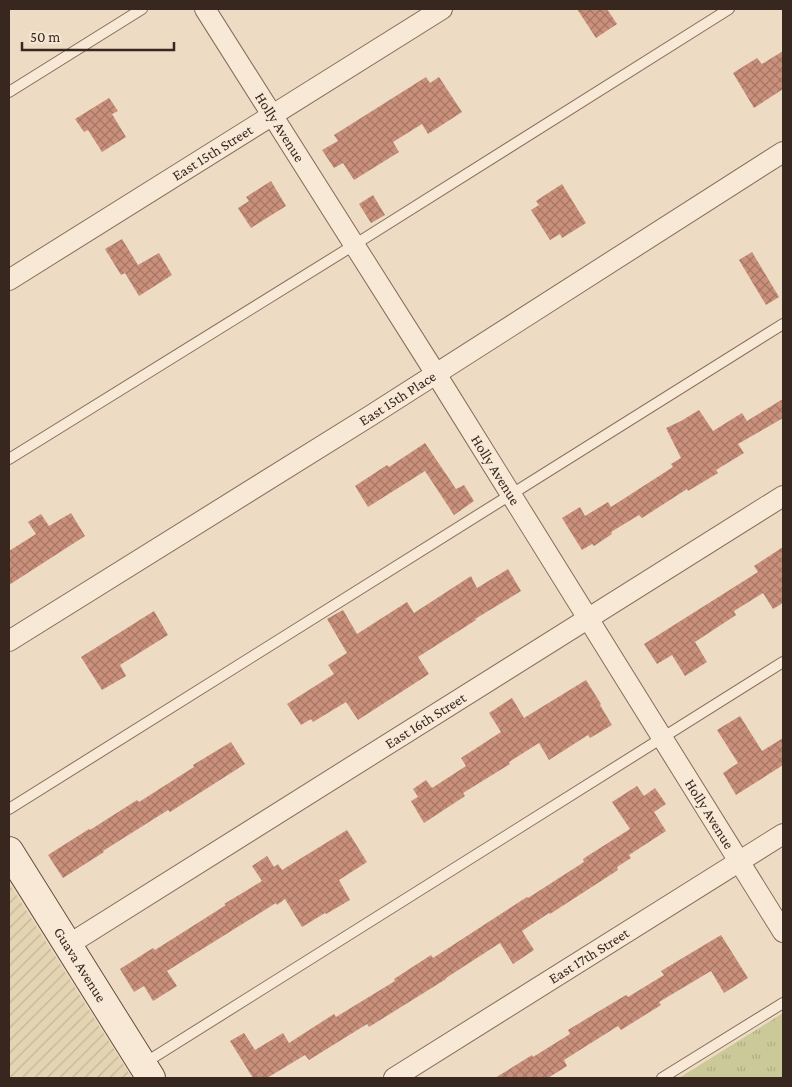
<svg xmlns="http://www.w3.org/2000/svg" width="792" height="1087" font-family="'Crimson Pro',serif">
<style>
.farmland{fill:url(#farmland-furrows)}
.grass{fill:url(#grass-tufts)}
.building{fill:url(#building-cross-hatch)}
.lines{fill:none;stroke-linecap:round;stroke-linejoin:round}
.lane-casing{stroke:#876c5b;stroke-width:12}
.street-casing{stroke:#876c5b;stroke-width:22}
.secondary-casing{stroke:#694d3e;stroke-width:30}
.lane{stroke:#f8e9d7;stroke-width:10}
.street{stroke:#f8e9d7;stroke-width:20}
.secondary{stroke:#f8e9d7;stroke-width:28}
.labels{text-anchor:middle;dominant-baseline:central;stroke-width:5;stroke-linejoin:round;paint-order:stroke}
.street-label{font-size:15px;fill:#38271f;stroke:#f5e6d4}
</style>
<defs>
<pattern id="farmland-furrows" width="10" height="10" patternUnits="userSpaceOnUse" patternTransform="scale(1.25)"><rect width="10" height="10" fill="#e3d4b2"/><path d="M-1 1l2-2M0 10L10 0M9 11l2-2" fill="none" stroke="#c4b699"/></pattern>
<pattern id="grass-tufts" width="24" height="20" patternUnits="userSpaceOnUse" patternTransform="scale(1.25)"><rect width="24" height="20" fill="#cbc998"/><path d="M3 7l-1-3M5 7V3M7 7l1-3M15 17l-1-3M17 17v-4M19 17l1-3" fill="none" stroke="#afad83"/></pattern>
<pattern id="building-cross-hatch" width="8" height="8" patternUnits="userSpaceOnUse" patternTransform="scale(1.25)"><rect width="8" height="8" fill="#ca907b"/><path d="M0 0l8 8M0 8l8-8" fill="none" stroke="#a57664"/></pattern>
</defs>
<rect width="100%" height="100%" fill="#eddbc4"/>
<polygon class="farmland" points="9,883 132,1078 9,1078"/>
<polygon class="grass" points="783,1013 783,1078 679,1078"/>
<g class="building">
<polygon points="577,9 607,9 617,24 596,38"/>
<polygon points="783,51 783,89 754,108 733,73 757,58 762,64"/>
<polygon points="426,77 430,83 439,77 462,112 428,134 422,124 393,142 399,152 354,180 343,163 334,168 322,150 338,141 334,135"/>
<polygon points="109,98 118,111 112,114 126,137 102,152 88,130 84,132 75,119"/>
<polygon points="271,181 286,206 251,228 238,208 249,201 246,197"/>
<polygon points="562,184 586,223 562,238 560,234 550,240 531,210 539,205 536,201"/>
<polygon points="373,195 385,215 371,223 359,204"/>
<polygon points="122,239 138,265 159,253 172,275 139,296 125,273 121,275 105,249"/>
<polygon points="752,252 779,297 766,305 739,260"/>
<polygon points="783,399 783,418 738,444 744,453 716,470 718,473 688,491 687,489 642,518 639,515 611,532 612,534 594,546 592,544 582,550 562,518 580,507 585,516 608,502 611,507 673,467 671,464 681,458 666,428 681,421 699,410 713,431 742,413 747,421"/>
<polygon points="425,443 456,489 464,485 474,501 454,515 425,471 368,507 355,486 387,465 389,467"/>
<polygon points="71,513 85,536 9,585 9,551 36,534 28,522 41,514 49,526"/>
<polygon points="783,547 783,603 773,609 763,593 734,611 736,615 695,642 707,662 685,676 672,655 657,664 644,644 758,572 754,566"/>
<polygon points="508,569 521,591 475,619 476,620 418,657 429,674 358,720 346,702 313,722 311,719 301,725 287,704 334,674 328,665 347,653 327,619 343,610 357,634 407,602 414,613 471,576 477,588"/>
<polygon points="154,611 168,635 120,665 126,676 102,690 81,657"/>
<polygon points="586,680 601,704 600,705 612,725 590,738 588,735 549,760 539,743 509,762 510,764 463,793 465,796 424,823 411,801 418,797 413,789 426,780 432,788 466,766 461,758 501,732 489,713 512,698 524,718"/>
<polygon points="740,716 762,751 783,738 783,765 736,795 723,773 738,763 717,730"/>
<polygon points="231,742 245,764 170,812 168,810 103,851 104,852 63,878 48,855 89,829 90,830 137,800 139,802 194,767 193,765"/>
<polygon points="637,786 644,796 655,788 666,804 654,812 666,831 629,855 631,858 617,867 618,870 550,914 549,913 522,931 534,950 513,964 500,943 446,978 446,979 369,1027 367,1024 309,1060 305,1055 267,1078 253,1078 230,1041 244,1033 255,1050 283,1033 289,1043 334,1014 336,1017 395,981 394,979 431,955 433,958 527,897 528,898 584,862 583,859 589,855 630,829 612,802"/>
<polygon points="347,830 367,862 339,880 350,900 326,914 325,913 302,927 285,899 277,905 276,903 167,971 177,986 153,1001 144,986 134,992 120,969 153,948 155,950 226,905 224,904 262,881 252,866 267,856 274,867 278,864 282,870"/>
<polygon points="721,935 748,978 724,993 711,971 659,1002 661,1005 621,1030 618,1026 564,1060 567,1066 548,1078 495,1078 532,1055 533,1057 570,1034 568,1030 596,1013 626,995 628,997 664,975 661,971"/>
</g>
<g class="lines">
<defs>
<g id="lane">
<polyline points="9,92 142,9"/>
<polyline points="9,459 354,245 729,9"/>
<polyline points="9,809 783,324"/>
<polyline points="143,1064 783,662"/>
<polyline points="662,1078 783,1003"/>
</g>
<g id="street">
<path id="s1" d="M205,9L436,374L783,932"/>
<path id="s2" d="M9,280L442,9"/>
<path id="s3" d="M9,641L370,416L783,152"/>
<path id="s4" d="M68,945L783,496"/>
<path id="s5" d="M394,1078L783,834"/>
</g>
<g id="secondary">
<path id="s6" d="M9,851L151,1078"/>
</g>
</defs>
<use href="#lane" class="lane-casing"/>
<use href="#street" class="street-casing"/>
<use href="#secondary" class="secondary-casing"/>
<use href="#lane" class="lane"/>
<use href="#street" class="street"/>
<use href="#secondary" class="secondary"/>
</g>
<g class="labels">
<g class="street-label">
<text stroke="none"><textPath href="#s1" startOffset="140">Holly Avenue</textPath></text>
<text stroke="none"><textPath href="#s2" startOffset="240">East 15th Street</textPath></text>
<text stroke="none"><textPath href="#s3" startOffset="458">East 15th Place</textPath></text>
<text stroke="none"><textPath href="#s1" startOffset="545">Holly Avenue</textPath></text>
<text stroke="none"><textPath href="#s4" startOffset="422">East 16th Street</textPath></text>
<text stroke="none"><textPath href="#s1" startOffset="950">Holly Avenue</textPath></text>
<text stroke="none"><textPath href="#s5" startOffset="230">East 17th Street</textPath></text>
<text stroke="none"><textPath href="#s6" startOffset="134">Guava Avenue</textPath></text>
</g>
</g>
<rect width="792" height="1087" fill="none" stroke="#38271f" stroke-width="20"/>
<path d="M22 42v8h152v-8" fill="none" stroke="#38271f" stroke-width="2.5"/>
<text x="30" y="42" font-size="15" fill="#38271f" stroke="#f5e6d4" stroke-width="4" paint-order="stroke">50 m</text>
</svg>
